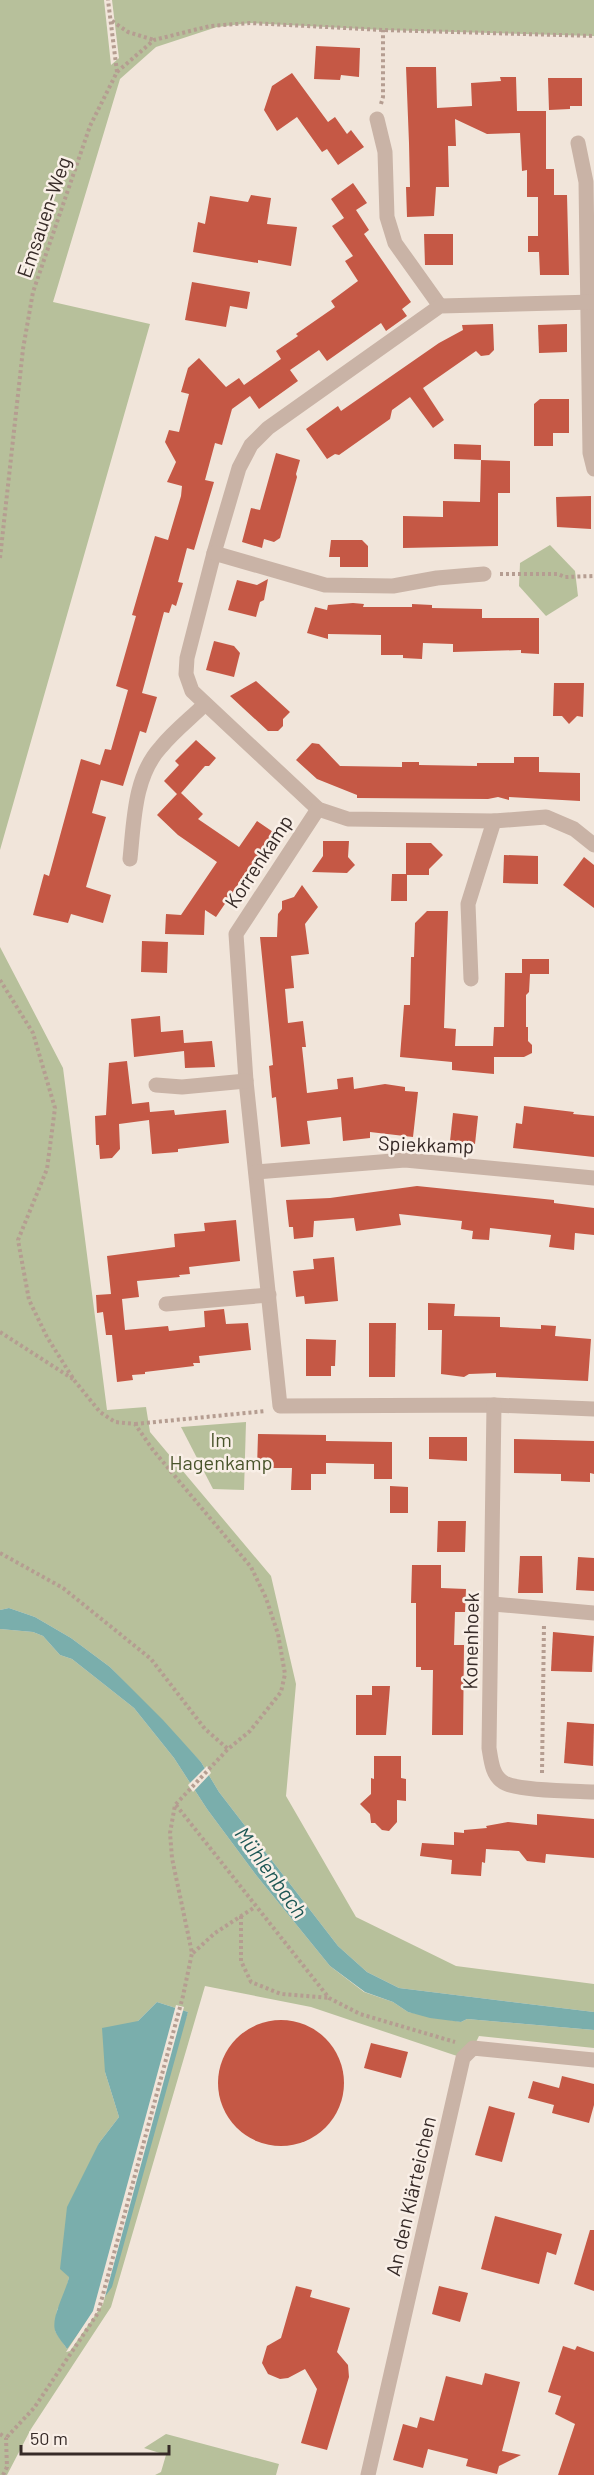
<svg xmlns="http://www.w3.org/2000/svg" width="594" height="2475" font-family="Barlow,sans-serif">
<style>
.green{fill:#b7c09b;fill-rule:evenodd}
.water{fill:#7aaeac}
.pier{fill:#f1e5da}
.building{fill:#c55845}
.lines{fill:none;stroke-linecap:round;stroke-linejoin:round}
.path{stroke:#b59d91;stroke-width:4;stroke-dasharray:3 3;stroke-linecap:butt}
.minor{stroke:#c9b3a6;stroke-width:15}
.labels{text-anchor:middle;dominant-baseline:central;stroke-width:5;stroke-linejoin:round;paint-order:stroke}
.street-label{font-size:20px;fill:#362a27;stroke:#f9efe7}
.park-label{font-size:20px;fill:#49542b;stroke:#f9efe7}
.water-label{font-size:21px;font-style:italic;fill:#1d5755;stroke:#f9efe7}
</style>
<rect width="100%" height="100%" fill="#f1e5da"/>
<g class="green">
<polygon points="0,0 104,0 111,65 119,58 112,0 594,0 594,36 383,30 250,23 217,27 156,47 120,79 53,302 150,324 0,850"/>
<polygon points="550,545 575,571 578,596 546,616 519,586 520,563"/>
<polygon points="0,947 63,1068 107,1410 146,1407 150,1432 271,1576 296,1684 286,1796 356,1917 456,1966 594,1984 594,2012 399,1988 367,1972 338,1946 219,1792 201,1762 110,1667 71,1638 35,1617 9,1608 0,1610"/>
<polygon points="246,1422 244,1490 213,1489 181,1427"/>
<path d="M0,1629L33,1632L43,1636L60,1655L72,1659L134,1708L174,1758L207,1809L256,1875L330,1966L364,1992L393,2002L408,2012L461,2022L467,2019L594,2030V2048L479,2036L473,2048L463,2058L311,2007L205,1986L111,2307L31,2429L7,2475H0ZM157,2002L188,2012L67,2349L55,2331L57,2310L65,2295L99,2143L119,2117L105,2072L138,2021Z"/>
<polygon points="166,2434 279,2464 276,2475 155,2475 161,2472 166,2455 144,2448"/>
</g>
<g class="water">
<polygon points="9,1608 35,1617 71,1638 110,1667 163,1720 201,1762 219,1792 338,1946 367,1972 399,1988 594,2012 594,2030 467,2019 461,2022 430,2018 408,2012 393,2002 365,1992 330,1966 256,1875 207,1809 174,1758 134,1708 72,1659 60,1655 43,1636 33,1632 0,1629 0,1610"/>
<path d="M157,2002L188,2012L112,2287L67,2349C64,2344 59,2339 56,2333C49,2320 66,2292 69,2277L60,2269L67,2207L99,2143L119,2117L105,2072L102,2028L138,2021Z"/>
<circle cx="281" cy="2084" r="38"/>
</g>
<g class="pier">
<polygon points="207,1766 211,1773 193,1792 188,1785"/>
<polygon points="176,2005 184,2007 103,2304 70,2351 66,2352 93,2311"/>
</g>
<g class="building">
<polygon points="316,46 360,48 359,77 341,75 340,80 314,79"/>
<polygon points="406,67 436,67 437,108 472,106 471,83 501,81 500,77 516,77 517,111 546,111 546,169 554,169 554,195 567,195 569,275 540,275 539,252 528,252 528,236 538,236 538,197 527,197 527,170 522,171 520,133 487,134 455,119 456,146 448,146 449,187 436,187 434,216 407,217 406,187 410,187 409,143"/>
<polygon points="292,73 328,122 335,117 347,134 351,130 364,147 338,165 327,149 322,152 297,117 277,131 264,110 272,86"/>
<polygon points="548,78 582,78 582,106 570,106 570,109 549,110"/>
<polygon points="353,183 367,203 356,210 369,230 364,234 411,302 402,309 407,316 386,331 381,323 327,361 319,350 290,370 298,381 259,409 250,396 232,409 222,445 215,443 205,480 214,482 194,550 187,548 178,582 183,583 176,606 172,604 169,613 164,612 142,693 157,697 146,733 140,731 123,786 101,780 92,813 106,817 86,887 111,895 103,923 71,914 68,923 33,915 44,874 49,876 81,759 100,765 105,749 111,750 128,690 116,686 136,616 132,615 155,536 168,540 181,496 182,486 167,482 176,462 165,442 169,430 179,432 189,394 181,392 188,368 199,358 226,387 239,378 244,385 281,359 276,351 298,336 296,334 335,307 331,301 358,281 345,261 353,256 332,226 344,218 331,199"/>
<polygon points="251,195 271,198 267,224 297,227 291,266 258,260 258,263 193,252 198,222 205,224 210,196 248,202"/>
<polygon points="424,234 453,234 453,265 425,265"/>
<polygon points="192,282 250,292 247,309 230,306 226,327 185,320"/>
<polygon points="493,324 494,350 489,355 481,356 476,351 423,388 444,420 433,428 410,397 392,410 390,419 339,455 335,454 327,459 306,429 338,406 341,411 439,343 463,330 462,325"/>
<polygon points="567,324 567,352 539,353 538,325"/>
<polygon points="540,399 569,399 569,433 553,433 553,446 534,446 534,404"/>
<polygon points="454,444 481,445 481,460 454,459"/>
<polygon points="276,453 300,460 296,474 297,477 280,538 274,542 264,539 262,548 242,542 251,508 260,510"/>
<polygon points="481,460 510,461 510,493 498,493 498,546 403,548 403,516 443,517 443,501 480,502"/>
<polygon points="591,496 591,529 557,527 556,497"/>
<polygon points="331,540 362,540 368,546 368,567 340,567 340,557 329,557"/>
<polygon points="268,579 264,600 260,602 256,617 228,610 237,580 257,585"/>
<polygon points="353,603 364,604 363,607 412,607 412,604 432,605 432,608 482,609 482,618 539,618 539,654 521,653 521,650 453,652 453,644 423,643 422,659 403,658 403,655 381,655 381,635 328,634 328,639 307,633 315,607 327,610 328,605"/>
<polygon points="214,641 234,646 240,653 234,677 206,670"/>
<polygon points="256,681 290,712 283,719 283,726 278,731 268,731 230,696"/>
<polygon points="554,683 584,683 583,717 577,716 569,724 562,716 553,716"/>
<polygon points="196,740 216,758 209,766 205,766 181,793 203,814 198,819 239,847 257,821 276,834 258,860 256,858 216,917 205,910 204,935 165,934 166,914 181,915 217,862 178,835 157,815 177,794 164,781 179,765 175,761"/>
<polygon points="312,743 319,744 340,766 402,767 402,762 419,762 419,765 477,766 477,763 514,763 514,757 539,757 539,772 580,773 580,801 509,797 509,800 498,797 488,799 357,798 357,795 317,779 296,760"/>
<polygon points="323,841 349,841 348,857 355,865 347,873 312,872 323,856"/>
<polygon points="406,843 431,843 443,855 429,869 429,875 407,875 407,901 391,901 392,874 406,874"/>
<polygon points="504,855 538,856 538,884 503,883"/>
<polygon points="584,857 594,865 594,908 563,885"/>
<polygon points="302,885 318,907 305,924 309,954 291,956 294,988 285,989 288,1023 303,1021 306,1047 302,1047 307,1093 338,1089 337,1079 353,1077 354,1089 385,1084 405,1087 405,1091 418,1092 413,1137 370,1132 370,1138 343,1141 341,1117 307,1121 310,1144 281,1147 276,1097 272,1098 269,1066 273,1065 260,937 277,937 278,914 282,909 282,901 294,897"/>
<polygon points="427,911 448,911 444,1028 456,1029 455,1046 493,1046 494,1027 504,1027 505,973 522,973 522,959 549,959 549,974 530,974 529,992 526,995 526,1027 528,1027 528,1041 532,1045 532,1053 524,1057 494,1057 494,1074 452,1070 452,1062 400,1057 404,1005 410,1005 411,957 414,957 415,923"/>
<polygon points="142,941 168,942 167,973 141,972"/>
<polygon points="160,1016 161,1032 183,1030 184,1043 212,1041 215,1067 185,1068 184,1051 134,1057 131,1019"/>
<polygon points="127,1061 132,1104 149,1102 150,1112 174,1110 175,1115 226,1110 229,1143 178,1149 178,1152 152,1154 149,1120 119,1124 120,1149 112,1158 100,1159 99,1145 96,1145 95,1116 106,1115 109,1063"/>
<polygon points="524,1106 574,1112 573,1114 594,1116 594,1157 513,1148 516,1123 522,1124"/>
<polygon points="453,1113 478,1116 475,1144 450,1141"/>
<polygon points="417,1186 554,1200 554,1203 594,1208 594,1235 575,1233 574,1250 549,1247 551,1235 490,1228 489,1240 472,1239 473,1231 461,1229 462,1221 399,1214 401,1225 356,1231 354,1218 314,1221 313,1237 294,1239 293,1227 289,1227 286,1200 330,1198"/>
<polygon points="236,1220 240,1261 189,1267 190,1274 179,1275 180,1277 137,1281 139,1297 122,1299 125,1330 168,1326 169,1331 205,1327 204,1311 224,1309 226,1324 248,1323 251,1350 199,1356 200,1363 193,1363 194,1366 145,1372 145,1374 132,1375 133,1380 117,1382 112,1335 106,1335 103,1312 97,1313 96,1295 111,1294 107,1256 175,1247 174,1234 205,1231 204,1223"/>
<polygon points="334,1257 338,1301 305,1304 304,1296 296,1297 293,1271 314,1269 313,1259"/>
<polygon points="428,1303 455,1304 454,1316 500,1317 500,1327 541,1329 541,1325 556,1326 555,1336 591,1339 588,1381 496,1377 496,1373 469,1374 464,1377 441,1374 442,1330 428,1330"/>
<polygon points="369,1323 396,1323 395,1377 369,1377"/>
<polygon points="306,1339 336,1340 335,1366 331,1366 331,1376 306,1376"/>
<polygon points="258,1434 326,1435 326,1441 392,1442 392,1479 374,1479 374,1464 326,1463 326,1474 311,1474 311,1490 291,1490 292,1468 257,1468"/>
<polygon points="429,1437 467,1437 467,1461 429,1459"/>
<polygon points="514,1439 594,1441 594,1474 590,1473 590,1482 561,1481 561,1474 514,1473"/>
<polygon points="390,1486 408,1487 408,1513 390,1513"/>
<polygon points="438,1521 466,1521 465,1552 437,1552"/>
<polygon points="520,1556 542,1556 543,1593 518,1593"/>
<polygon points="578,1557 594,1558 594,1591 576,1590"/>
<polygon points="412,1565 441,1565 441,1588 466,1589 465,1612 455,1612 454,1645 464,1645 463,1735 432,1735 433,1670 421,1670 421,1667 416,1667 416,1603 411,1603"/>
<polygon points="553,1632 594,1636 592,1672 551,1671"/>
<polygon points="372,1686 390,1686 386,1735 356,1735 356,1695 372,1695"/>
<polygon points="567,1722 594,1724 593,1766 564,1763"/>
<polygon points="374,1756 401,1756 401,1778 406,1779 406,1801 397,1800 397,1822 389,1831 382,1830 375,1823 371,1823 370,1814 360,1804 371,1794 371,1778 374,1779"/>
<polygon points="537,1814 594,1819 594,1858 546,1854 545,1863 527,1861 519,1851 486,1849 485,1863 482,1862 481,1876 451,1874 452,1860 420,1856 422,1843 454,1845 454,1832 464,1833 464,1830 487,1828 486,1826 508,1822 537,1825"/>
<circle cx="281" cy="2083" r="63"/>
<polygon points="371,2043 408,2052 401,2078 364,2068"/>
<polygon points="562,2076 594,2084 594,2105 589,2123 552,2113 554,2105 528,2098 533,2081 559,2088"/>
<polygon points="489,2106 515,2113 502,2162 475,2155"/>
<polygon points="495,2216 562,2234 556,2255 547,2252 539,2284 481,2269"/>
<polygon points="590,2230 594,2230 594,2291 574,2284"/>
<polygon points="296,2286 312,2290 310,2297 350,2308 337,2352 348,2365 349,2377 327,2450 301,2443 317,2389 305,2369 288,2378 280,2379 268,2374 262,2363 267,2346 281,2338"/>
<polygon points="439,2286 468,2293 460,2322 432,2314"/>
<polygon points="563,2346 575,2350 577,2346 594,2352 594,2475 558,2475 575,2424 555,2414 561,2396 548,2392"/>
<polygon points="485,2373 520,2382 502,2451 521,2455 499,2466 497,2474 466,2466 468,2459 428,2449 423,2468 393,2460 403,2424 417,2428 420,2417 434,2421 446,2376 482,2385"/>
</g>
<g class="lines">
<g class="path">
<polyline points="112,21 128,32 154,40"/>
<polyline points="117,72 154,40 210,26 250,23 383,30 594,36"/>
<polyline points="381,104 383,97 383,30"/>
<polyline points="0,558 23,349 33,292 90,126 117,72 108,0"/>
<polyline points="500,574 558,574 565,577 594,576"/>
<polyline points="0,980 33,1033 55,1108 47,1169 18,1240 29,1300 47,1337 74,1380 100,1412 115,1422 135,1424 153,1450 251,1567 266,1598 278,1634 285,1674 281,1692 250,1731 228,1749 175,1805 170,1833 172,1858 192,1953 183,1996 98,2313 34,2408 6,2438"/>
<polyline points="0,1332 73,1379"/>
<polyline points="135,1424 266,1411"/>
<polyline points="0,1553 63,1588 151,1659 205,1729 228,1749"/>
<polyline points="542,1773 544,1624"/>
<polyline points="176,1805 329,1998 360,2014 455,2042"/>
<polyline points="241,1916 241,1961 251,1982 281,1994 329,1998"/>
<polyline points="193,1953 215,1933 255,1907"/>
<polyline points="0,2434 6,2438"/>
<polyline points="3,2475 7,2467 6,2438"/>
</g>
<g class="minor">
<polyline points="377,119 385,152 387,217 395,243 440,306"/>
<polyline points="578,143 586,182 590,453 594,469"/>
<polyline points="594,302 440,306 268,428 251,445 239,468 214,553 187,658 186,674 192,691 318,809 348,819 494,821 546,817 574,829 594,845"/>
<polyline points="214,553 325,585 393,586 437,578 484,574"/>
<polyline points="318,809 236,934 246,1081 280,1406 494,1405 594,1409"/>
<path d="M130,859C134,821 134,776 161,747C174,731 191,718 205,704"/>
<polyline points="471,979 468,904 494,821"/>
<polyline points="156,1085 182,1087 246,1081"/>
<polyline points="256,1172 405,1160 594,1178"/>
<polyline points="166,1304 269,1295"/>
<path d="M494,1405L489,1748C491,1760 492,1775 503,1782C515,1791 576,1791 594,1792"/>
<polyline points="493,1604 594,1613"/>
<polyline points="368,2475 463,2058 473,2048 594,2060"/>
</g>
</g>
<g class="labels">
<g class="street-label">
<text transform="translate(43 217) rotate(-71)">Emsauen-Weg</text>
<text transform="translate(258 861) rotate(-57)">Korrenkamp</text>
<text transform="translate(426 1144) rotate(2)">Spiekkamp</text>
<text transform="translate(470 1641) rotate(-89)">Konenhoek</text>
<text transform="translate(410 2196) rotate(-77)">An den Klärteichen</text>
</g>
<g class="park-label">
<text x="221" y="1439">Im<tspan x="221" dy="23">Hagenkamp</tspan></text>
</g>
<g class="water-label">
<text transform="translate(272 1872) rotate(54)">Mühlenbach</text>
</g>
</g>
<path d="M21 2445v9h148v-9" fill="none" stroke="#362a27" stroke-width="3"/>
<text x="30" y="2445" font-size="18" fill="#362a27" stroke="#f9efe7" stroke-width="4.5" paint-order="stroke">50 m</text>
</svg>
